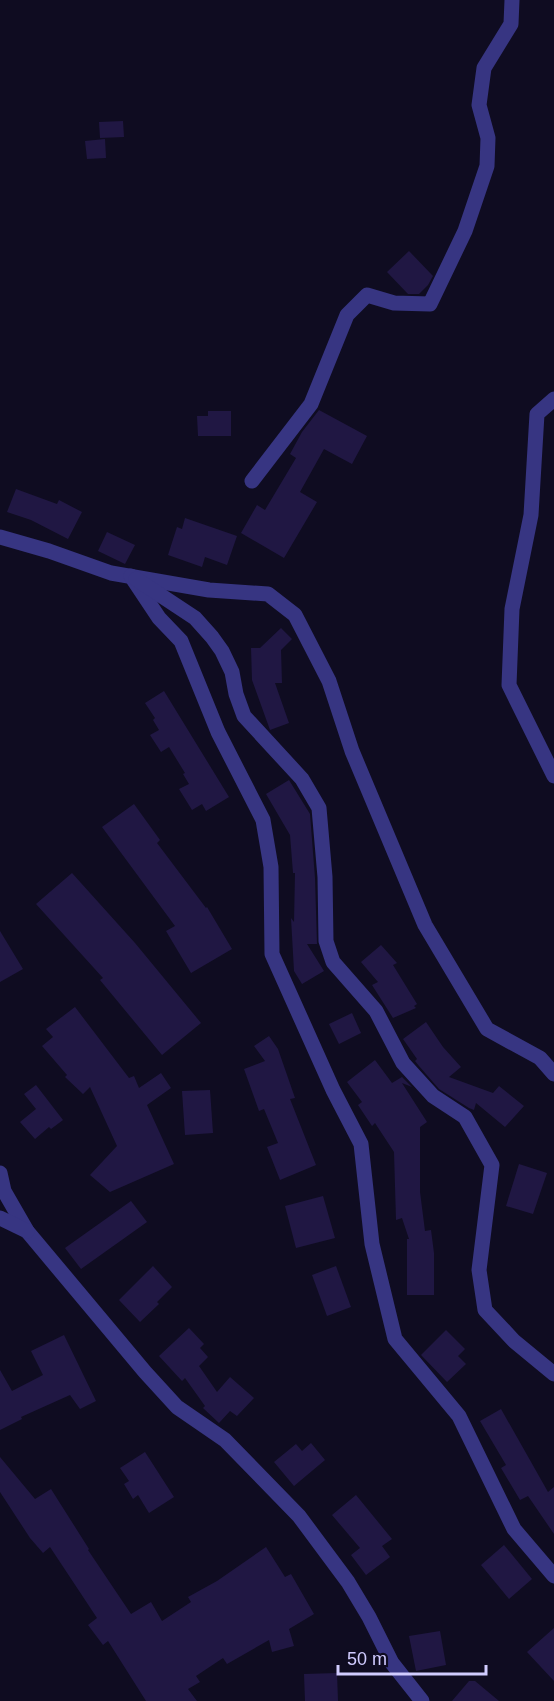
<svg xmlns="http://www.w3.org/2000/svg" width="554" height="1701" font-family="Arial,sans-serif">
<style>
.building{fill:#201743}
.lines{fill:none;stroke-linecap:round;stroke-linejoin:round}
.minor{stroke:#373582;stroke-width:15}
</style>
<rect width="100%" height="100%" fill="#0f0c21"/>
<g class="building">
<polygon points="123,121 124,137 100,138 99,122"/>
<polygon points="105,139 106,158 87,159 85,141"/>
<polygon points="409,251 433,276 428,285 419,294 408,294 387,272"/>
<polygon points="319,410 367,436 352,464 324,449 300,492 317,502 284,558 241,533 257,505 265,510 296,458 290,454 302,432"/>
<polygon points="208,411 231,411 231,436 198,436 197,416 208,416"/>
<polygon points="16,489 57,504 59,500 82,512 68,539 31,520 7,512"/>
<polygon points="185,518 237,536 227,565 205,557 202,567 168,555 177,527 182,529"/>
<polygon points="107,532 135,545 125,564 98,551"/>
<polygon points="281,628 292,639 281,650 282,683 275,683 289,723 270,730 252,680 251,648 260,648"/>
<polygon points="164,691 229,797 206,811 202,804 192,810 179,789 189,784 183,774 185,773 169,747 161,752 150,735 159,730 153,720 155,718 145,703"/>
<polygon points="289,780 310,814 315,878 317,944 307,944 324,971 302,984 294,971 291,918 294,922 295,873 293,873 290,835 266,794"/>
<polygon points="134,804 160,840 157,843 206,908 207,907 232,949 191,973 166,931 175,926 102,827"/>
<polygon points="72,873 135,943 201,1023 162,1055 100,980 103,978 36,904"/>
<polygon points="0,931 23,969 0,982"/>
<polygon points="381,945 397,963 393,965 417,1004 414,1006 416,1008 393,1018 372,985 378,982 361,962"/>
<polygon points="75,1007 129,1078 134,1076 139,1088 161,1073 171,1088 147,1105 174,1164 110,1192 90,1175 117,1146 90,1087 83,1094 65,1077 67,1075 42,1046 53,1037 46,1029"/>
<polygon points="352,1013 361,1033 339,1044 329,1024"/>
<polygon points="426,1022 443,1047 461,1067 449,1077 493,1093 499,1086 524,1106 505,1127 476,1103 474,1110 469,1108 439,1089 419,1066 415,1061 417,1059 403,1039"/>
<polygon points="269,1036 278,1049 295,1098 290,1099 316,1165 280,1180 267,1147 278,1143 264,1109 259,1111 244,1069 265,1061 254,1046"/>
<polygon points="375,1060 392,1083 402,1077 412,1087 402,1083 427,1122 420,1127 420,1192 425,1231 431,1230 434,1253 434,1295 407,1295 407,1239 409,1239 402,1218 396,1220 394,1152 375,1123 372,1126 358,1105 362,1102 347,1082"/>
<polygon points="36,1085 63,1120 51,1129 49,1127 35,1139 20,1122 36,1109 24,1094"/>
<polygon points="210,1090 213,1133 185,1135 182,1091"/>
<polygon points="519,1164 547,1173 533,1214 506,1206"/>
<polygon points="323,1196 335,1238 296,1248 285,1206"/>
<polygon points="131,1201 147,1222 81,1269 65,1248"/>
<polygon points="153,1266 172,1287 157,1302 159,1304 140,1322 119,1300"/>
<polygon points="336,1266 351,1307 327,1316 312,1275"/>
<polygon points="189,1328 204,1344 200,1348 208,1357 199,1366 217,1392 230,1377 254,1398 237,1416 230,1411 219,1423 203,1408 205,1406 185,1378 182,1381 159,1356"/>
<polygon points="446,1330 465,1349 458,1356 466,1364 447,1382 421,1355"/>
<polygon points="64,1335 96,1401 80,1409 70,1395 21,1417 22,1419 0,1430 0,1370 12,1391 43,1375 31,1351"/>
<polygon points="501,1409 548,1492 554,1487 554,1534 528,1496 520,1500 501,1468 506,1465 480,1421"/>
<polygon points="311,1443 325,1460 294,1486 274,1462 296,1444 302,1451"/>
<polygon points="145,1452 174,1497 149,1513 138,1495 133,1499 124,1484 129,1481 120,1468"/>
<polygon points="0,1457 35,1499 51,1489 89,1549 88,1550 131,1614 151,1602 162,1621 191,1602 188,1597 217,1581 266,1547 285,1577 291,1574 314,1614 289,1629 294,1646 272,1652 269,1640 227,1664 223,1658 196,1676 200,1682 188,1689 197,1701 146,1701 108,1641 103,1645 88,1625 97,1618 50,1547 43,1553 30,1538 0,1492"/>
<polygon points="356,1495 392,1539 382,1546 390,1557 366,1575 351,1555 360,1548 332,1515"/>
<polygon points="504,1545 532,1579 509,1599 481,1565"/>
<polygon points="554,1628 554,1681 527,1652"/>
<polygon points="440,1631 446,1665 416,1671 409,1636"/>
<polygon points="337,1673 338,1701 305,1701 304,1674"/>
<polygon points="469,1681 475,1681 499,1701 452,1701"/>
</g>
<g class="lines">
<g class="minor">
<polyline points="554,399 537,414 531,515 512,609 509,685 554,776"/>
<polyline points="252,481 311,404 347,315 367,295 394,303 430,304 465,231 487,166 488,138 479,105 484,68 511,24 512,0"/>
<polyline points="0,537 49,551 111,573 209,590 268,594 295,615 329,681 352,751 425,925 487,1029 540,1058 554,1074"/>
<polyline points="131,576 159,618 181,641 218,732 263,820 271,867 272,954 333,1090 361,1144 372,1244 395,1339 459,1416 514,1529 554,1576"/>
<polyline points="136,579 195,618 212,637 222,651 232,672 236,694 244,716 302,779 319,808 325,877 326,941 333,962 376,1011 403,1063 433,1096 465,1117 492,1165 479,1270 485,1310 514,1341 554,1374"/>
<polyline points="0,1173 4,1191 27,1231 145,1372 177,1407 225,1440 299,1516 348,1582 369,1617 392,1663 422,1701"/>
<polyline points="0,1218 27,1231"/>
</g>
</g>
<path d="M338 1665v9h148v-9" fill="none" stroke="#d1ccff" stroke-width="3"/>
<text x="347" y="1665" font-size="18" fill="#d1ccff" stroke="#0f0c21" stroke-width="4.5" paint-order="stroke">50 m</text>
</svg>
